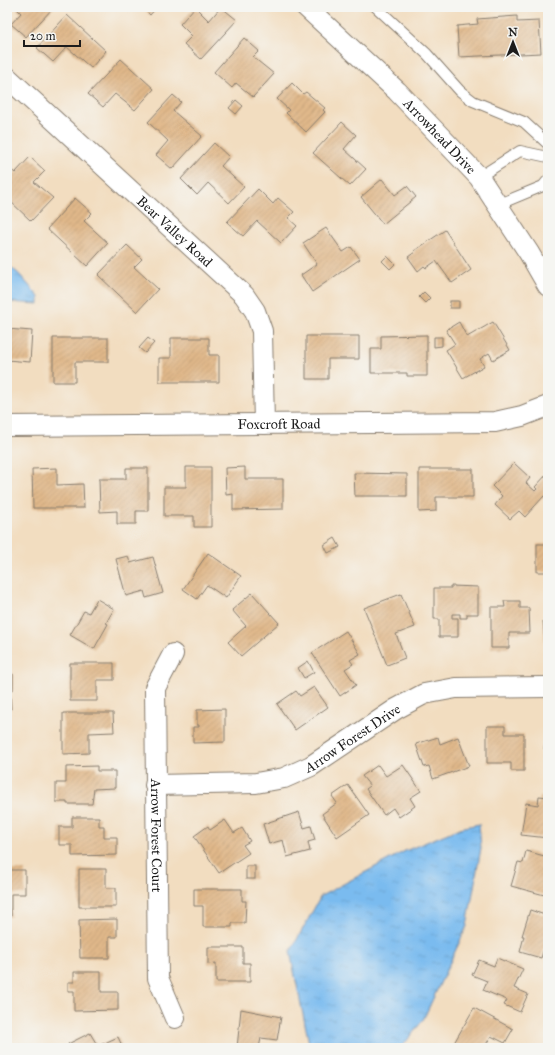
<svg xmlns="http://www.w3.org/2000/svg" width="555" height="1055" font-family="'IM FELL Great Primer',serif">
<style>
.water{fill:url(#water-ripples);stroke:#4b6c86}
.building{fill:url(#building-hatch)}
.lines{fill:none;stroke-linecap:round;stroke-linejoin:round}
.service-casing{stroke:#877c6e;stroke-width:12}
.minor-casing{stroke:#877c6e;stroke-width:22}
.service{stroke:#fff;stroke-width:10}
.minor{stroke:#fff;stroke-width:20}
.labels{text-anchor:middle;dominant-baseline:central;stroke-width:3;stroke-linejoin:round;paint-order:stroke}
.street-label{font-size:14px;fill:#1c1c1c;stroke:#f6f6f2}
</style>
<defs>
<pattern id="water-ripples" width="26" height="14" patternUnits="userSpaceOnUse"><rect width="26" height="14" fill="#7abbef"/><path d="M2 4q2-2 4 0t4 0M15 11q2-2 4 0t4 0" fill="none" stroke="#69a0cc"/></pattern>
<pattern id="building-hatch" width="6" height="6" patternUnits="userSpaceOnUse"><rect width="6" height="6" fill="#e0b88a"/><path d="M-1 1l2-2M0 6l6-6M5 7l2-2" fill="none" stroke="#c09e76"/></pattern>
</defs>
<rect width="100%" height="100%" fill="#f6f6f2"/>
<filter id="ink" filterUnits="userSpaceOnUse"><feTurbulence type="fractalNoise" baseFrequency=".025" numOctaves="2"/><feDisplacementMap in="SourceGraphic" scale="8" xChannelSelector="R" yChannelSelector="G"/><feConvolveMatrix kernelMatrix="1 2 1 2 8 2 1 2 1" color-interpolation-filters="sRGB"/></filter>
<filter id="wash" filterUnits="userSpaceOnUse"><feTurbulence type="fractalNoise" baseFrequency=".012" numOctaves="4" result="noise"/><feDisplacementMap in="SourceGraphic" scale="16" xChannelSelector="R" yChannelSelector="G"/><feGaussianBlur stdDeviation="0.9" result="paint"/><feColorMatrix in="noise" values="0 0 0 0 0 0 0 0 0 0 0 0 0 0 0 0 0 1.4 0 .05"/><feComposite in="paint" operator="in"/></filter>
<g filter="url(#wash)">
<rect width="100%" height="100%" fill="#f2ddc0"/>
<g class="water">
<polygon points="7,264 19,274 39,297 39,304 7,302"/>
<polygon points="479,824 481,848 467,926 423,1020 401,1048 310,1048 290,952 321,896 405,851 460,828"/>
</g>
<g id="blocks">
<g class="building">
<polygon points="19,7 54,7 26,37 11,24 21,13 17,9"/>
<polygon points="142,7 157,7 150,15"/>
<polygon points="195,7 209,21 221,7 237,20 201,59 184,44 192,36 180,24"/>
<polygon points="67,15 106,51 91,68 67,47 53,62 37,48"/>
<polygon points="517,16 517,22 539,21 541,53 459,57 457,26 478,24 477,19"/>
<polygon points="244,38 259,51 253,57 274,74 253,97 236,83 232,88 214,72"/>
<polygon points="121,59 154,89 135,110 115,94 103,107 88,94"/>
<polygon points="292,83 303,94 306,92 325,108 323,110 325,112 306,132 286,113 289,110 277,99"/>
<polygon points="173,95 181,102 173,111 202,136 172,169 156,155 168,141 148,122"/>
<polygon points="236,100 243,106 236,114 229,108"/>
<polygon points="342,122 356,135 344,149 366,169 350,186 313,153"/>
<polygon points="214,143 229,157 221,166 244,187 229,203 208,183 197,195 181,179"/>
<polygon points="30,157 45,171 34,182 53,198 31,221 7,198 7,172 10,169 15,173"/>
<polygon points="382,179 395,195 407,186 416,197 383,224 361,197"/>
<polygon points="258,189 273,204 278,198 294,212 288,218 297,226 281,243 257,221 243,236 227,222"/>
<polygon points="75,198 92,213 84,221 108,243 87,266 47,229"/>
<polygon points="326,228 343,252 351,247 360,259 312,292 301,275 317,264 303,243"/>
<polygon points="445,230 471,270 452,283 436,261 426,268 424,266 418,271 408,257 415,252 414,251"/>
<polygon points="127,245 142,259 134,267 158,289 137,312 98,275"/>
<polygon points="387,256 395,264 390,269 382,261"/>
<polygon points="424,292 430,298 425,303 419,297"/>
<rect x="450" y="301" width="9" height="7"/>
<polygon points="459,322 467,337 493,322 510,350 493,360 489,353 480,359 484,366 463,378 446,350 455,344 446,330"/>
<polygon points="7,329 32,331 30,362 7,360"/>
<polygon points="427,335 427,376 407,376 407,373 371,373 371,349 381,349 381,336"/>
<polygon points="306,336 359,336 359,359 328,359 328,379 306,379"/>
<polygon points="434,337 442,337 442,346 434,347"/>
<polygon points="53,338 108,338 108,362 75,362 75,382 53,382"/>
<polygon points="148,338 154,343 145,353 139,348"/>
<polygon points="171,338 209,338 209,355 219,355 219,382 159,382 159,358 171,358"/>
<polygon points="514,463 530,478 526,483 535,491 537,489 535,487 548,473 548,499 544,496 525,517 519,511 510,519 495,505 502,496 492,486"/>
<polygon points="186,467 211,467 211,527 194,527 194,516 164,516 164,487 186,487"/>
<polygon points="245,467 245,479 283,479 283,509 233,510 233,494 226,495 225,468"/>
<polygon points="57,468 57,485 83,484 84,508 33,508 32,469"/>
<polygon points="126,468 148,468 148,511 136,511 136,524 117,524 117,511 100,512 99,479 126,479"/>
<polygon points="419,469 473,469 473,497 436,497 436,511 419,512"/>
<polygon points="354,473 407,474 407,496 355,496"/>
<polygon points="335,538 340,547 328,553 324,545"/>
<rect x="537" y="544" width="11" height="28"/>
<polygon points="208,553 241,576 226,598 207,585 197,599 183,589"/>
<polygon points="128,556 130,563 153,557 163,593 146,598 144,591 126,596 116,559"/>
<polygon points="451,586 478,587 478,614 467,614 467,618 460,618 460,614 452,614 452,618 458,618 458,637 439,637 439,619 434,619 434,588 451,588"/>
<polygon points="252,593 279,623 241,656 228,642 246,626 232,610"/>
<polygon points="401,594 415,627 396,634 405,658 387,665 364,608"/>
<polygon points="97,599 114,609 106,623 108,624 94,649 70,635 84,611 89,613"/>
<polygon points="504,601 520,601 520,608 529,608 530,633 509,633 509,648 491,648 491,607 505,607"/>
<polygon points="548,620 548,641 545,642 543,621"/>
<polygon points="346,631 360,654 350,660 353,664 345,669 356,685 340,696 312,653"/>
<polygon points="308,661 314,672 304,678 298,668"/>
<polygon points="70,663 114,663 114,680 97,680 97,701 70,701"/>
<polygon points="7,674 13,674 13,690 10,690 11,709 7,709"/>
<polygon points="314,687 328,707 295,730 277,704 296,691 300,696"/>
<polygon points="225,709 225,742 193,743 193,727 199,727 199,725 197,725 197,710"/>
<polygon points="63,713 113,713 114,732 89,733 89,753 63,754"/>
<polygon points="487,726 505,726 505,734 524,734 524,771 511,771 511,763 487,763"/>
<polygon points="546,728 548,729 548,749 544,749"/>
<polygon points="438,737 440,744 458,737 469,766 433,779 429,766 424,767 416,744"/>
<polygon points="378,765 386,776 403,765 421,791 410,798 415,806 399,817 393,808 384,815 366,789 370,786 362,776"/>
<polygon points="97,766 97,771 115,771 115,788 94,789 92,804 67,804 67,802 56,802 56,783 66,783 66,767"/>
<polygon points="348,785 369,815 337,837 322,814 337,803 332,796"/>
<polygon points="539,796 548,797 548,838 521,835 526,803 538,805"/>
<polygon points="299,812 304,828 311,826 315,840 308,842 310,851 287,857 283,840 269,844 263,824"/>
<polygon points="72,817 99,817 99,826 104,826 104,837 117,837 117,855 72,856 72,845 59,845 59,827 72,827"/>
<polygon points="225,820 234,833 242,828 250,841 243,845 249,853 219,873 194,836 208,826 210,830"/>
<polygon points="526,851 548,857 548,896 511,886 518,862 523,863"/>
<rect x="246" y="866" width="9" height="13"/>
<polygon points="79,869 106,869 106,888 116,888 116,907 79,907"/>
<polygon points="7,870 25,870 25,894 11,894 11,917 7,917"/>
<polygon points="194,889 242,889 242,901 246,901 245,923 232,923 232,927 203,927 203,906 194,906"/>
<polygon points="530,910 548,916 548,935 541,958 520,952 524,936 522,936"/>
<polygon points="117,919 117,937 109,937 109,958 80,958 79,920"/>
<polygon points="208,947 243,947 243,963 250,963 250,982 216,982 216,963 208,964"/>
<polygon points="497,958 523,969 514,988 528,994 520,1012 504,1005 507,1000 483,990 487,981 472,975 479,960 494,966"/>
<polygon points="74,972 101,972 101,992 118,992 118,1010 74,1011 74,991 68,991 68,982 74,982"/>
<polygon points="474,1008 513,1029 505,1043 491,1036 484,1048 462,1048 454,1043"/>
<polygon points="241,1009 281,1017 277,1040 261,1038 259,1048 237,1048"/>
<polygon points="90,1033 99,1048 70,1048 68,1044"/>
<polygon points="118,1037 123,1048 102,1048 100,1045"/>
</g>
</g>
</g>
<g filter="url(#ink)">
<use href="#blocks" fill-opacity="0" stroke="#877c6e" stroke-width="1"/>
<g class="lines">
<defs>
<g id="service">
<polyline points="376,7 427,54 460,91 473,101 524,122 548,144"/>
<polyline points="479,177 520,151 548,157"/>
<polyline points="497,205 543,186 548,180"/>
</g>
<g id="minor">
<path id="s1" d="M306,7L397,91L479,177L529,253L548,286"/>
<path id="s2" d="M7,77L244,295L255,311L262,331L264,424"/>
<path id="s3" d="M7,426L495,422L522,416L548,406"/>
<path id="s4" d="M173,654L155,688L158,978L175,1018"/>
<path id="s5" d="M155,785L256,783L284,778L311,766L396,709L424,694L456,688L548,687"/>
</g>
</defs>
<use href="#service" class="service-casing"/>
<use href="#minor" class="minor-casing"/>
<use href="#service" class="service"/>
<use href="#minor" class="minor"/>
</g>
</g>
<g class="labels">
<g class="street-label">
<text stroke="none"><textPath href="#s1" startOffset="186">Arrowhead Drive</textPath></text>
<text stroke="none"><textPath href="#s2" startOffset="228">Bear Valley Road</textPath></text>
<text stroke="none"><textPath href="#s3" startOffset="272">Foxcroft Road</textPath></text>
<text stroke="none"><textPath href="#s5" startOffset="209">Arrow Forest Drive</textPath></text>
<text stroke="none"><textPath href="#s4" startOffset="186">Arrow Forest Court</textPath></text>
</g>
</g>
<rect width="555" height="1055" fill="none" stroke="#f6f6f2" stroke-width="24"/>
<g transform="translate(513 42)" stroke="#f6f6f2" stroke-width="3" paint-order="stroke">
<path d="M0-3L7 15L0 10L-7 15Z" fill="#1c1c1c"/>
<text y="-6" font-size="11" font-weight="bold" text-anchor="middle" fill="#1c1c1c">N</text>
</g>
<path d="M24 40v6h56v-6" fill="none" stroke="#1c1c1c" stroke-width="2"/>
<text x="30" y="40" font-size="12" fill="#1c1c1c" stroke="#f6f6f2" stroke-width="3" paint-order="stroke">20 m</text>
</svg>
